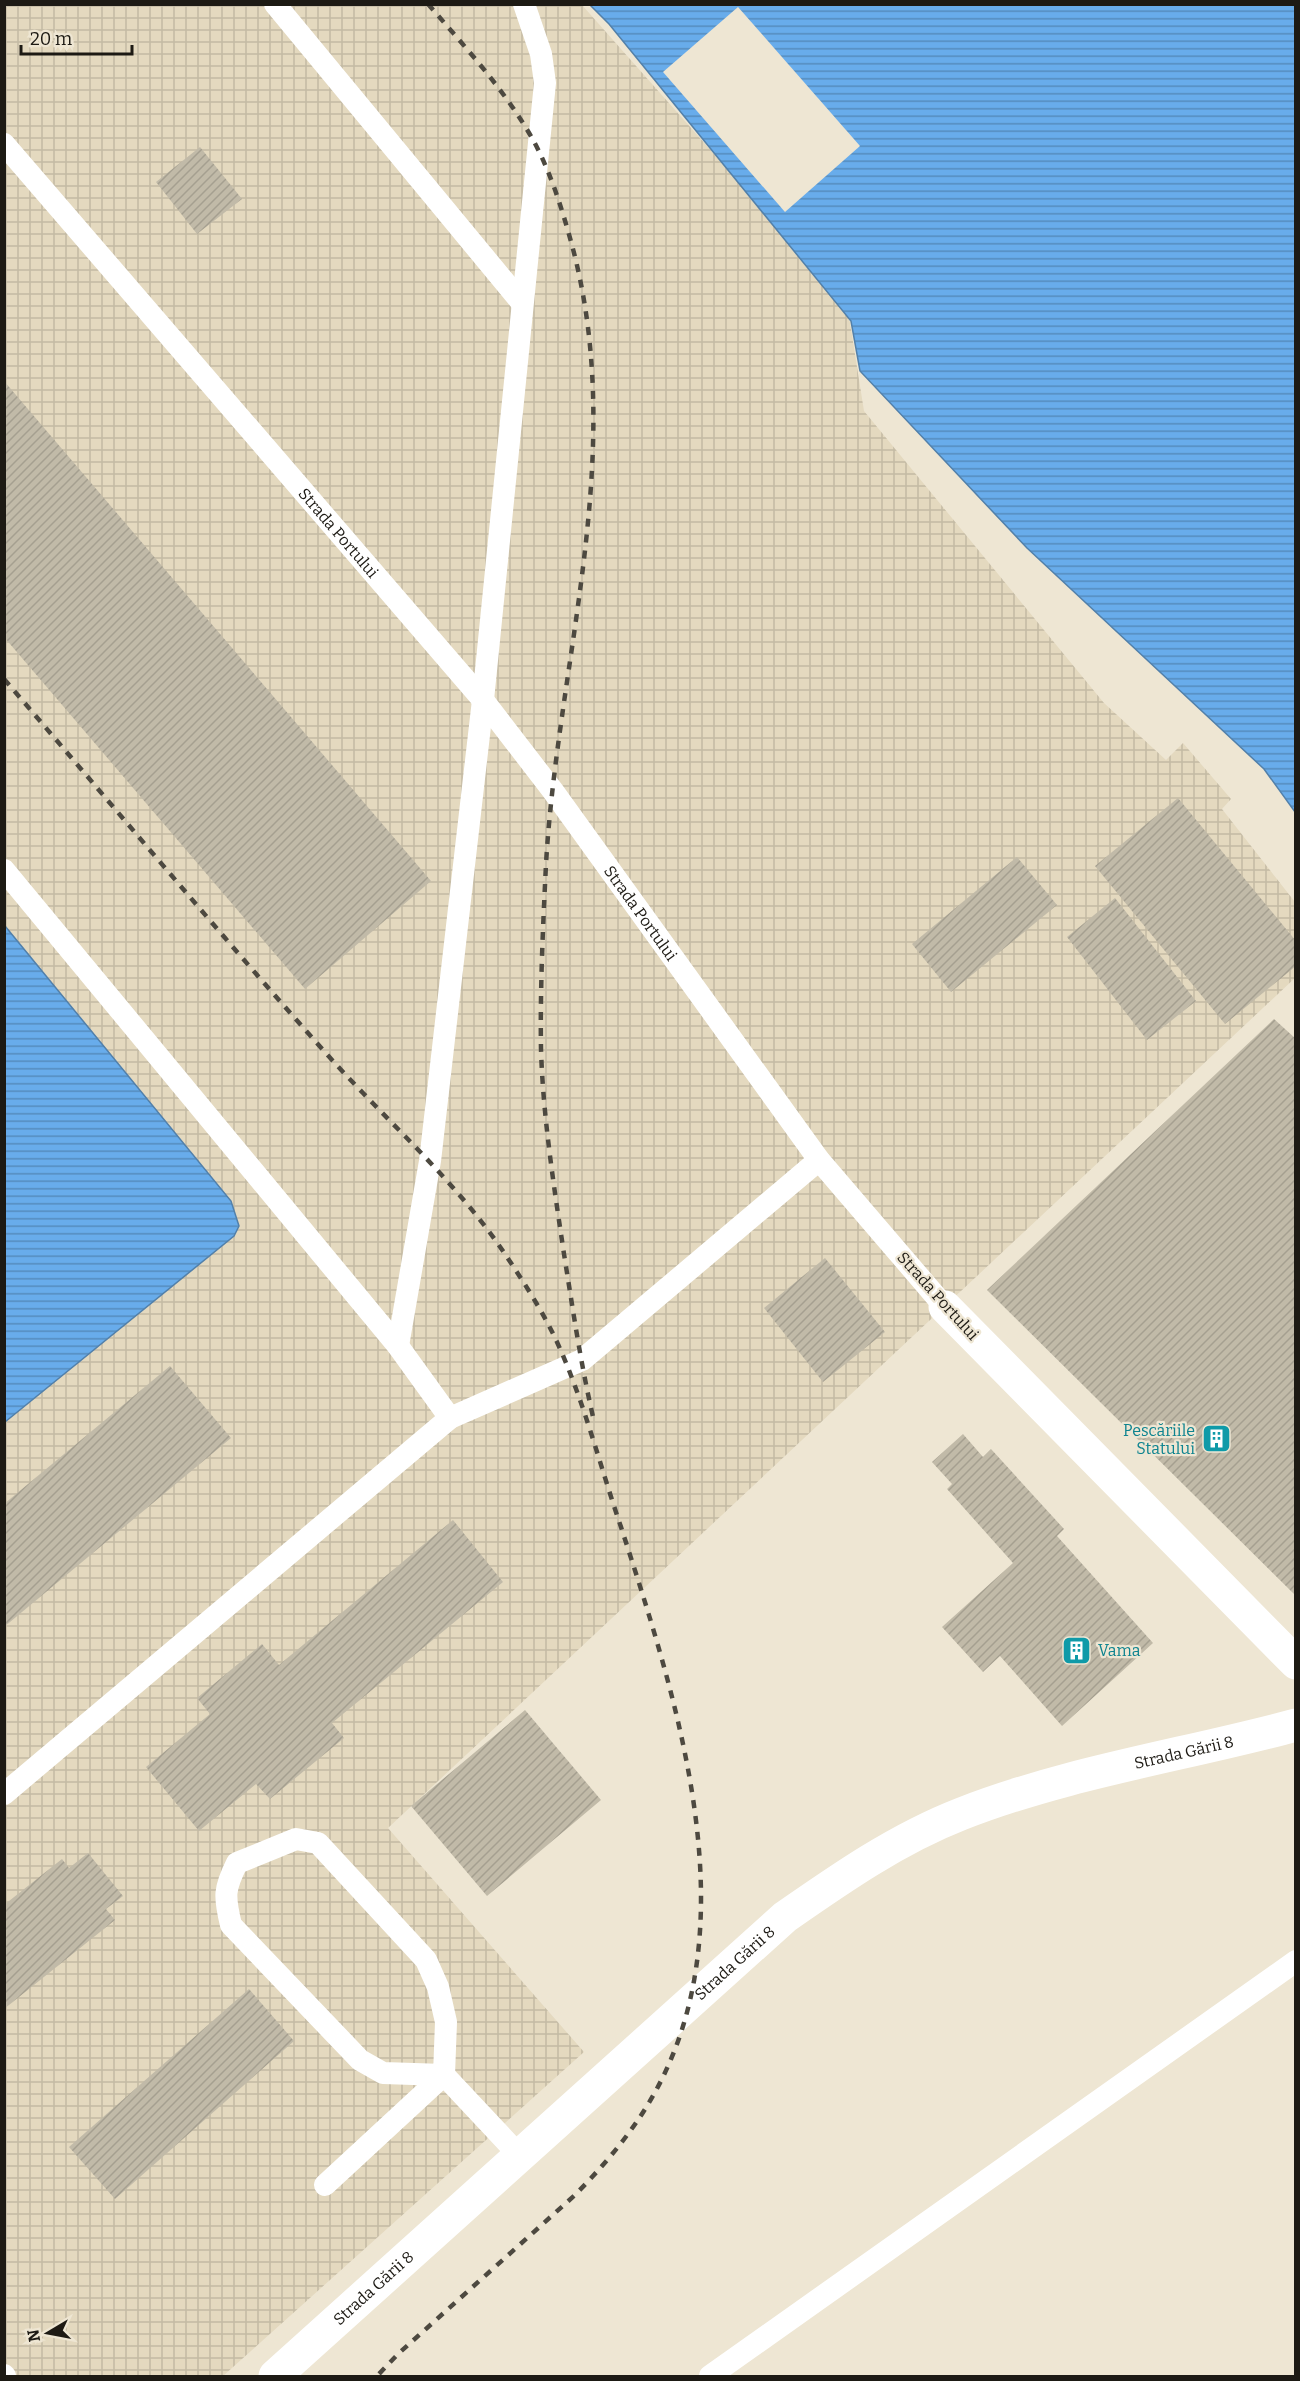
<svg xmlns="http://www.w3.org/2000/svg" width="1300" height="2381" font-family="Bitter,serif">
<style>
.industrial{fill:url(#industrial-grid)}
.water{fill:url(#water-rules);stroke:#5280aa;stroke-width:1.5}
.pier{fill:#eee6d3}
.building{fill:url(#building-hatch)}
.lines{fill:none;stroke-linecap:round;stroke-linejoin:round}
.service{stroke:#fff;stroke-width:22}
.minor{stroke:#fff;stroke-width:33}
.primary{stroke:#fff;stroke-width:33}
.rail{stroke:#4d4940;stroke-width:4.5;stroke-dasharray:8 8;stroke-linecap:butt}
.labels{text-anchor:middle;dominant-baseline:central;stroke-width:4.5;stroke-linejoin:round;paint-order:stroke}
.street-label{font-size:16px;fill:#1d1a14;stroke:#eee6d3}
.culture-label{font-size:16px;fill:#0d838f;stroke:#eee6d3;text-anchor:end}
</style>
<defs>
<pattern id="industrial-grid" width="8" height="8" patternUnits="userSpaceOnUse" patternTransform="scale(1.5)"><rect width="8" height="8" fill="#e4d9bf"/><path d="M0 4h8M4 0v8" fill="none" stroke="#c3baa3"/></pattern>
<pattern id="water-rules" width="6" height="5" patternUnits="userSpaceOnUse" patternTransform="scale(1.5)"><rect width="6" height="5" fill="#68aceb"/><path d="M0 2.5h6" fill="none" stroke="#558bbd"/></pattern>
<pattern id="building-hatch" width="6" height="6" patternUnits="userSpaceOnUse" patternTransform="scale(1.5)"><rect width="6" height="6" fill="#c1baa8"/><path d="M-1 1l2-2M0 6l6-6M5 7l2-2" fill="none" stroke="#a59f90"/></pattern>
</defs>
<rect width="100%" height="100%" fill="#eee6d3"/>
<polygon class="industrial" points="5,5 582,5 847,304 864,411 1104,703 1166,760 1183,743 1231,799 1222,809 1295,902 1295,978 388,1828 584,2052 223,2376 5,2376"/>
<g class="water">
<polygon points="590,5 1295,5 1295,812 1264,769 1027,548 860,371 851,321 609,24"/>
<polygon points="5,926 231,1201 239,1226 234,1236 5,1422"/>
</g>
<polygon class="pier" points="738,7 860,146 785,212 663,72"/>
<g class="building">
<polygon points="200,147 242,199 197,234 156,182"/>
<polygon points="4,381 431,881 305,989 4,637"/>
<polygon points="1178,798 1296,941 1296,966 1225,1024 1095,866"/>
<polygon points="1017,857 1057,905 951,992 912,944"/>
<polygon points="1115,898 1196,1001 1147,1040 1067,937"/>
<polygon points="1274,1019 1296,1039 1296,1596 987,1290"/>
<polygon points="825,1258 885,1332 823,1382 764,1308"/>
<polygon points="170,1366 231,1438 4,1627 4,1504"/>
<polygon points="963,1434 983,1457 991,1449 1064,1529 1057,1536 1153,1643 1062,1726 1000,1656 983,1672 942,1627 1013,1563 947,1489 952,1484 932,1462"/>
<polygon points="453,1520 503,1582 332,1723 344,1738 270,1799 256,1784 199,1831 146,1767 210,1714 197,1698 262,1644 279,1665"/>
<polygon points="525,1710 601,1800 487,1896 411,1806"/>
<polygon points="88,1853 123,1896 106,1909 115,1920 4,2009 4,1905 62,1859 69,1868"/>
<polygon points="249,1989 294,2041 115,2199 69,2147"/>
</g>
<g class="lines">
<g class="service">
<polyline points="275,4 522,303"/>
<path id="s1" d="M4,144L483,700L553,791L819,1160L945,1307"/>
<polyline points="4,870 398,1346 450,1418"/>
<polyline points="398,1346 430,1161 483,700 545,83 541,54 524,4"/>
<polyline points="4,1794 450,1418 582,1360 819,1160"/>
<path d="M296,1839L318,1843L426,1960L438,1987L446,2022L444,2075L383,2073L360,2060L231,1925C224,1896 224,1889 237,1863Z"/>
<polyline points="325,2185 444,2075 519,2155"/>
<polyline points="4,2375 5,2376"/>
<polyline points="710,2376 1296,1961"/>
</g>
<polyline class="minor" points="945,1307 1296,1663"/>
<path class="primary" id="s2" d="M275,2376L785,1917C841,1878 897,1839 961,1814C1068,1772 1185,1755 1296,1725"/>
<g class="rail">
<path d="M428,4C465,47 504,89 532,138C551,172 563,212 573,249C627,456 558,658 546,864C543,926 540,988 541,1049C543,1117 554,1187 564,1254C573,1310 581,1366 594,1421"/>
<path d="M4,679C111,803 215,929 324,1051C385,1120 456,1180 507,1257C525,1284 543,1312 557,1342C584,1401 600,1466 621,1527C674,1691 743,1899 668,2066C646,2116 613,2156 575,2195L398,2354L377,2376"/>
</g>
</g>
<defs>
<symbol id="building-square" viewBox="-11 -11 22 22"><rect x="-9" y="-9" width="18" height="18" rx="4" fill="#0f9aa8" stroke="#eee6d3"/><path d="M-4-6H4V6H1V3H-1V6H-4ZM-2.5-4.3h1.7v1.8h-1.7ZM.8-4.3h1.7v1.8H.8ZM-2.5-1h1.7V.8h-1.7ZM.8-1h1.7V.8H.8Z" fill="#fff"/></symbol>
</defs>
<g fill-rule="evenodd">
<use href="#building-square" x="1200" y="1422" width="33" height="33"/>
<use href="#building-square" x="1060" y="1634" width="33" height="33"/>
</g>
<g class="labels">
<g class="street-label">
<text stroke="none"><textPath href="#s1" startOffset="513">Strada Portului</textPath></text>
<text stroke="none"><textPath href="#s1" startOffset="999">Strada Portului</textPath></text>
<text transform="translate(938 1296) rotate(48)">Strada Portului</text>
<text stroke="none"><textPath href="#s2" startOffset="1122">Strada Gării 8</textPath></text>
<text stroke="none"><textPath href="#s2" startOffset="618">Strada Gării 8</textPath></text>
<text stroke="none"><textPath href="#s2" startOffset="132">Strada Gării 8</textPath></text>
</g>
<g class="culture-label">
<text x="1195" y="1430">Pescăriile<tspan x="1195" dy="18">Statului</tspan></text>
<text x="1098" y="1650" text-anchor="start">Vama</text>
</g>
</g>
<rect width="1300" height="2381" fill="none" stroke="#1d1a14" stroke-width="12"/>
<g transform="translate(48 2333) rotate(260)" stroke="#eee6d3" stroke-width="4.5" paint-order="stroke">
<path d="M0-4.5L10 22L0 15L-10 22Z" fill="#1d1a14"/>
<text y="-9" font-size="16" font-weight="bold" text-anchor="middle" fill="#1d1a14">N</text>
</g>
<path d="M21 45v9h111v-9" fill="none" stroke="#1d1a14" stroke-width="3"/>
<text x="30" y="45" font-size="18" fill="#1d1a14" stroke="#eee6d3" stroke-width="4.5" paint-order="stroke">20 m</text>
</svg>
